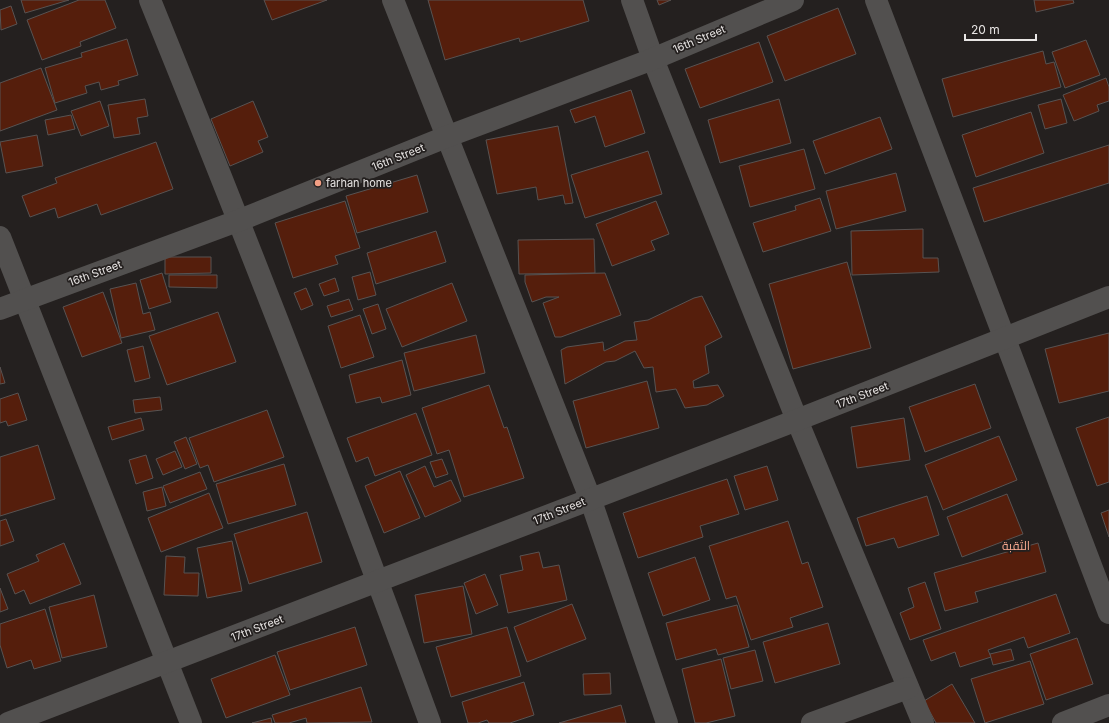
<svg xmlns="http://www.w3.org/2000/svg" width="1109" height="723" font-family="Inter,Cairo,sans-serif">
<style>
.building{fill:#551e0c;stroke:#585352}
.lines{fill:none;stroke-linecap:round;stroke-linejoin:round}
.minor{stroke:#52504f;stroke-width:22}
.poi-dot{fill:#f39f84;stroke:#24201f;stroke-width:1.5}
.labels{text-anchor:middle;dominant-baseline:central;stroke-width:3.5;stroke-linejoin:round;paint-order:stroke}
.street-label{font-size:11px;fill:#e8e5e4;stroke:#24201f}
.poi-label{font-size:11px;fill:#e8e5e4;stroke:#24201f;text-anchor:start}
.neighbourhood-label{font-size:12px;fill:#f9aa91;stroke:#24201f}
</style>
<rect width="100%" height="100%" fill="#24201f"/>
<g class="building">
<polygon points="21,0 69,0 25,13"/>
<polygon points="79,0 105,0 116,28 80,42 81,46 42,60 27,20"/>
<polygon points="264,0 327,0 272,20"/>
<polygon points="428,0 583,0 589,21 520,42 519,38 445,60"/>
<polygon points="657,0 671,0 659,5"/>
<polygon points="1034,0 1073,0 1074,3 1036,12"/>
<polygon points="11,6 17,24 1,30 0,10"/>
<polygon points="838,8 856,54 785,81 767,36"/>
<polygon points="127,39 138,75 118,81 119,85 101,90 99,82 85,86 87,93 55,103 45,68 82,57 81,53"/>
<polygon points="1086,40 1100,75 1065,88 1052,52"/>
<polygon points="759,42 773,82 700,108 685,69"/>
<polygon points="1043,51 1046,64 1054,62 1061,87 953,117 942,79"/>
<polygon points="41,68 57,110 0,131 0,83"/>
<polygon points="1106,78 1109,87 1109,101 1097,105 1099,111 1074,121 1063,95"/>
<polygon points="631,90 645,133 605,147 595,116 575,123 570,110"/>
<polygon points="145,99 148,116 137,118 140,134 114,138 108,105"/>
<polygon points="779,99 791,143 720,163 708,120"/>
<polygon points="1061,99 1067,123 1045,129 1038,105"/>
<polygon points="100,101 109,126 81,136 71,111"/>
<polygon points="253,101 268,137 258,141 263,152 230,166 211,119"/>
<polygon points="1031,112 1044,153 976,177 962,135"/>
<polygon points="71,115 75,129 48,135 45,120"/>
<polygon points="880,117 892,149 825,174 813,141"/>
<polygon points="558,126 573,203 565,204 563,195 538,200 536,187 497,194 486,140"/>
<polygon points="37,135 43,166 6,173 0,142"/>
<polygon points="156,142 173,189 101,215 97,204 58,218 55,208 30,217 22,196 57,183 55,178"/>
<polygon points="1109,145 1109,183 984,222 973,188"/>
<polygon points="804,149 815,189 750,207 739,166"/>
<polygon points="648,151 662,194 585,218 571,175"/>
<polygon points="896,173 906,211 836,229 826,191"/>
<polygon points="417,175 428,212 357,233 346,196"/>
<polygon points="820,198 831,231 763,252 753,223 796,210 795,206"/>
<polygon points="345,201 360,248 335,256 338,264 293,278 275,223"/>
<polygon points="656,201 669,234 651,241 655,250 612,266 596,224"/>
<polygon points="923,229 923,258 938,258 939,272 852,275 851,231"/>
<polygon points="436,231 446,262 376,284 367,253"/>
<polygon points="594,239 595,273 519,274 518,240"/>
<polygon points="165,257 211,257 211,273 165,274"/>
<polygon points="847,262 871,348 793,369 769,284"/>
<polygon points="370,272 376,295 358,300 352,277"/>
<polygon points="162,273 171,302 149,309 140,280"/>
<polygon points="605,273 621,315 561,337 555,337 543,303 559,297 546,297 532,302 525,282 525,275"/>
<polygon points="169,275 217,275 217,288 169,287"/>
<polygon points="335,278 339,291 324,296 319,284"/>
<polygon points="136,283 143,314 150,312 155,330 121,338 110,289"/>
<polygon points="452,283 467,321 402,347 386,309"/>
<polygon points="306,288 313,305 301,310 294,293"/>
<polygon points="103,292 122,343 82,357 63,307"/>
<polygon points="702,296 722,337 705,346 709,373 693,381 694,388 718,385 724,396 707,405 685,408 676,389 656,392 653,367 644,368 635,351 615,361 606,362 565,384 561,350 567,347 603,342 604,351 625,341 637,340 634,322 648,320 694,298"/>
<polygon points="349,299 353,310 331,317 327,306"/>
<polygon points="378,304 386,329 372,334 363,309"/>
<polygon points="218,312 236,362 167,385 149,336"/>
<polygon points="360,315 374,357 341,368 328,326"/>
<polygon points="1109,333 1109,391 1059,403 1045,349"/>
<polygon points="476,335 485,373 414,391 404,353"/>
<polygon points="143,346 150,378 135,382 127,350"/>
<polygon points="402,360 411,395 382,403 380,397 356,403 349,375"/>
<polygon points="0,367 5,383 0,384"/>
<polygon points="647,381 659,428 586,448 573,401"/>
<polygon points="975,384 991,428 925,452 909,407"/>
<polygon points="489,385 504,428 507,427 524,478 464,497 449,450 437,454 422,408"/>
<polygon points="18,393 27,420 8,426 6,421 0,423 0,399"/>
<polygon points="160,397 162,410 135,413 133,400"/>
<polygon points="267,410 284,457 214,482 208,465 200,468 189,438"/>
<polygon points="416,413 432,455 375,476 368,457 356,462 347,438"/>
<polygon points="1109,417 1109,482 1097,486 1076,428"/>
<polygon points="141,418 144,430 112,440 108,427"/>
<polygon points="904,418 910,460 857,468 851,427"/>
<polygon points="999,436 1017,480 943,510 925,465"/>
<polygon points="186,437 197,464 185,469 174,442"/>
<polygon points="38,445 55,499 0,516 0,457"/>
<polygon points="175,451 182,467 163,475 156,459"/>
<polygon points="146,455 153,478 136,484 129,460"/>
<polygon points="442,459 448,474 436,478 430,462"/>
<polygon points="284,464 296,505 228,524 216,484"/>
<polygon points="425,466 434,487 451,480 461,501 425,517 406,475"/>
<polygon points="767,466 778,500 745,510 734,476"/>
<polygon points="400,471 420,518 384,533 365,486"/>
<polygon points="200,472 207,489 170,503 163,486"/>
<polygon points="727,479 739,514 700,526 703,537 638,558 623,513"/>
<polygon points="162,487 166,506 147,511 143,492"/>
<polygon points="209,493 223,528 161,552 148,518"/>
<polygon points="1007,494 1023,534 962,557 947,517"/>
<polygon points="927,496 939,535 898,548 894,538 866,546 857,518"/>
<polygon points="1109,510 1109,537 1101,513"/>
<polygon points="307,512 322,562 249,584 234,534"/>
<polygon points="6,519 14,541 0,546 0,521"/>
<polygon points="788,521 802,564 808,562 823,607 790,618 793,627 751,640 736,596 726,599 709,546"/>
<polygon points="232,541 242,591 207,598 197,548"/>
<polygon points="64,543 81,584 30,604 24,590 15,594 7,574 39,561 36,555"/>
<polygon points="1038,543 1046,572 975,592 978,602 945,611 934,573"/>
<polygon points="539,552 543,568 559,565 567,600 508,613 500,575 523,570 520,556"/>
<polygon points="166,556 185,557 184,573 199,573 198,596 164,595"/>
<polygon points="695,557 710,600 663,616 648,573"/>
<polygon points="485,574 498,605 476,614 464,583"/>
<polygon points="925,582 941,629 910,640 900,613 914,607 908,588"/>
<polygon points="463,586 472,634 424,643 415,595"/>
<polygon points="0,588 8,609 0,612"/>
<polygon points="1056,594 1070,633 1028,648 1024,637 988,650 991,657 960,667 955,652 931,661 923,640"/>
<polygon points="94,595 107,647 62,658 49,607"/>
<polygon points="572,604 586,639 527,662 514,627"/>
<polygon points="737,605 749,647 718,655 716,649 676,660 666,623"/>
<polygon points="45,609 61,661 34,669 31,660 7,668 0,645 0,624"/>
<polygon points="828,623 840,664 775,683 763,642"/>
<polygon points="355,627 367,665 290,690 277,652"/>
<polygon points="507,627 521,676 451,697 436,647"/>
<polygon points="1077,638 1093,684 1046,700 1030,654"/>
<polygon points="1011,649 1014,660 993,665 990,654"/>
<polygon points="755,650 763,681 731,689 723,658"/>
<polygon points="275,655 290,695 226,718 211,679"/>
<polygon points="721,659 735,716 706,723 695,723 682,669"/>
<polygon points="1030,661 1044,704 985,723 971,679"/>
<polygon points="610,673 611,694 584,695 583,674"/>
<polygon points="524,682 534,715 510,723 489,723 487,720 478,723 468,723 462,702"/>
<polygon points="952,684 975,723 936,723 924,701"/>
<polygon points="361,687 372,722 307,723 306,718 289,723 275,723 272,715"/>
<polygon points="621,705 626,723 559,723"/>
<polygon points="271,718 272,723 252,723"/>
</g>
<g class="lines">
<g class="minor">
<path d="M150,0C247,239 341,480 430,723"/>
<polyline points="393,0 590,498 667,723"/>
<polyline points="632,0 653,59 797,420 923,723"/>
<polyline points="876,0 1109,613"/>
<polyline points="0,237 191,723"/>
<polyline points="0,309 240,220 446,137 653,59 793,0"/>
<polyline points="8,723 797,420 1109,297"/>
<polyline points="812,723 908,688"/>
<polyline points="1063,723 1109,705"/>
</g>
</g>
<circle class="poi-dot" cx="318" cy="183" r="4"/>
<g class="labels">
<g class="street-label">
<text transform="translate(699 39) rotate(-23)">16th Street</text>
<text transform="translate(398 157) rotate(-22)">16th Street</text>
<text transform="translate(95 273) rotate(-20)">16th Street</text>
<text transform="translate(862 395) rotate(-21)">17th Street</text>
<text transform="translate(559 511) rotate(-22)">17th Street</text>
<text transform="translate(257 628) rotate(-21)">17th Street</text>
</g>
<g class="poi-label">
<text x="326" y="183">farhan home</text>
</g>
<g class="neighbourhood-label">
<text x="1016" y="545">الثقبة</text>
</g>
</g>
<path d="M965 34v6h71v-6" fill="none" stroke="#e8e5e4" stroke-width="2"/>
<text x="971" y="34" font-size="12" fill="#e8e5e4" stroke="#24201f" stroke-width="3" paint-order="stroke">20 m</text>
</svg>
